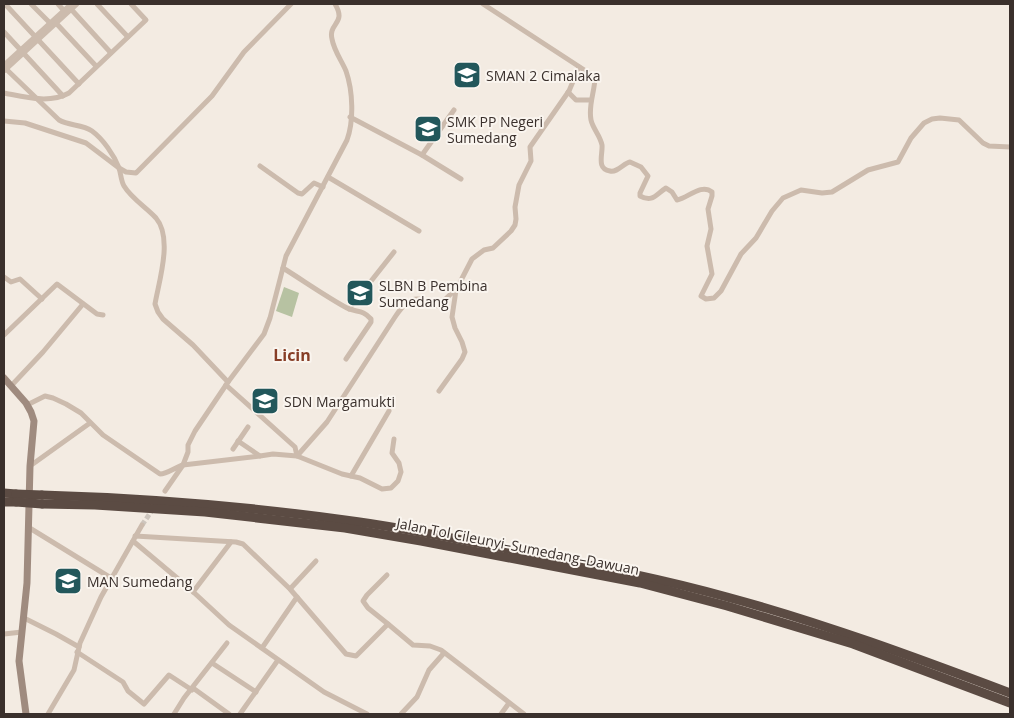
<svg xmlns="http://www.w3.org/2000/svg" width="1014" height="718" font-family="'Open Sans',sans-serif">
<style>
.green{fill:#b7c2a2}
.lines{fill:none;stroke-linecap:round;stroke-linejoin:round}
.street-tunnel{stroke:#cec6be;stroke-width:5;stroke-dasharray:5 2.5;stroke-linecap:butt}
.street{stroke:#ccbbad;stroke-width:5}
.secondary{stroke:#9f8b7f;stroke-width:7}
.highway{stroke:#5b4b43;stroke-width:9}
.highway-bridge{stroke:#5b4b43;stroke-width:9}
.labels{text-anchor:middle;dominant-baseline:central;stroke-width:4;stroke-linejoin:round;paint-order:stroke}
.poi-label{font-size:14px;fill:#3a302c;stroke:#faf5ef;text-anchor:start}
.street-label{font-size:14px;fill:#3a302c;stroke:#faf5ef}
.quarter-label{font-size:16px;font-weight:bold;fill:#873e27;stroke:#faf5ef}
</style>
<rect width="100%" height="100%" fill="#f3ebe2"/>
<polygon class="green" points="284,287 299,293 292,317 276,311"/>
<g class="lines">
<polyline class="street-tunnel" points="142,525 153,509"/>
<g class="street">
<polyline points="5,4 79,84"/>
<polyline points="31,4 52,25"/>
<polyline points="58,4 66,13"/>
<polyline points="97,4 128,37"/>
<path d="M483,4L595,77C595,91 588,105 591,120C593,129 600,135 602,145C603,154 596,169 610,171C617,173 624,163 630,162L641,167L648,176L640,193V196C653,203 656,194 666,188L672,192L677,200C688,198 701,183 712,192V196L708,209L711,229L707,246L712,274L701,296L706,299L714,298L721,291L741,254L756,238L772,211L783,198L801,190L822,193L832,192L868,170L898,162L911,138L924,123L932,119L940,118L959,120L983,143L989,146L1010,147"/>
<polyline points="70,8 111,53"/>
<polyline points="55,22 96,66"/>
<polyline points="4,32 63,96"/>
<polyline points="4,65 71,4"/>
<path d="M4,67L59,120C69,126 82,124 92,131C103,139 114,155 119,168C121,174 121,181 124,186C132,199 146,207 156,218C173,238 159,281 155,304L158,312L163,319L193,345L228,382"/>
<polyline points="4,71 77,4"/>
<polyline points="568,92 576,100 591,100"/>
<path d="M4,93C25,97 49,104 69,93L146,20L131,4"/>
<polyline points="350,117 422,155 454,110"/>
<polyline points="4,121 25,123 86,143 119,168 126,172 136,173 212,96 244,52 291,4"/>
<polyline points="422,155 461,179"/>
<polyline points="260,166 298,193 302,194 314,183 323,187"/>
<polyline points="328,177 419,231"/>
<path d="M283,268C304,281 325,296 347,308C357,313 362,309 371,319V322L346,359"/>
<polyline points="4,277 11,282 20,279 42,299"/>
<polyline points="349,309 394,252"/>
<polyline points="4,335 57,284 97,314 103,315"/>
<polyline points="226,385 295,447 297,456 342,474 360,478 382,489 391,488 398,481 401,472 399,463 392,453 394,439"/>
<polyline points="11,386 43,352 83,304"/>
<polyline points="439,391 462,359 465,352 462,342 455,328 452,317 456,290 472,259 484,250 493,248 511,231 515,225 516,219 515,207 519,185 531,161 530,147 569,91 579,67"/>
<path d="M27,405L45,396L53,398L66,404L81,413L103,435L160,474C167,474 176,467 183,465L260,456"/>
<path d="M238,441L260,456L273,454L297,456L327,422L395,317C401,308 410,295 423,300C429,302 433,305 438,306L455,290"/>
<polyline points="233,449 248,427"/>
<polyline points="30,466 90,423"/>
<polyline points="351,476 389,411"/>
<path d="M165,491L183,465L188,452V445L195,431L228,382L264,334L270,318L286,256L347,140C354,121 353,91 346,71C342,61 334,51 332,39C328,23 347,24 335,4"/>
<polyline points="28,527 111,578"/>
<polyline points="135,536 236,542 243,544 290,589 346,654 356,656 388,624 413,645 430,646 441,650 524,714"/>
<polyline points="133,541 189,588 229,625 324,692 367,714"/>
<polyline points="387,575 367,595 363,601 368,608 388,624"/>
<polyline points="290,589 316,561"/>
<polyline points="193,592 231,542"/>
<polyline points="24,618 56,634 79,647"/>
<polyline points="4,634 22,632"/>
<polyline points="262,648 297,597"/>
<polyline points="77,652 123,682 128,691 144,704 169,675 192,690"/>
<polyline points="212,663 256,692"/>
<polyline points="193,688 229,714"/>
<polyline points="48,714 74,670 80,643 101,597 142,525"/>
<polyline points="174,714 184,698 227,643"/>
<polyline points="240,714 278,660"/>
<polyline points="401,714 417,697 429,670 444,653"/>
<polyline points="501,714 509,703"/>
</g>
<polyline class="secondary" points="4,378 26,403 31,412 34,421 30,466 27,583 19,661 26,714"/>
<g class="highway">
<polyline points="4,493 16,494"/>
<path d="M42,495C143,498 245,506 345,520C401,527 457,539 512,550C584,564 656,577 727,597C823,623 917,658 1010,693"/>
<polyline points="4,502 16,502"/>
<polyline points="42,504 95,505 205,512 345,528 421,541 640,583 727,606 853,644 1010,703"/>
</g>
<g class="highway-bridge">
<polyline points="16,494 42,495"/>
<polyline points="16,502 42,504"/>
</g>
</g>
<defs>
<symbol id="school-square" viewBox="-11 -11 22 22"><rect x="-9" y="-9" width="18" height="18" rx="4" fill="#22575b" stroke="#faf5ef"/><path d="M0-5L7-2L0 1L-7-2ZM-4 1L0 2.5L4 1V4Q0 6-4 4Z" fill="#fff"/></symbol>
</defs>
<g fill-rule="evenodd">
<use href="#school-square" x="451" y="59" width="32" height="32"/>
<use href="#school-square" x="412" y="113" width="32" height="32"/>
<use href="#school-square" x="344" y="277" width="32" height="32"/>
<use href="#school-square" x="249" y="385" width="32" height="32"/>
<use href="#school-square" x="52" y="565" width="32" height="32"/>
</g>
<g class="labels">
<g class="poi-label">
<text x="486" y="75">SMAN 2 Cimalaka</text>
<text x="447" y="121">SMK PP Negeri<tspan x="447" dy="16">Sumedang</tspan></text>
<text x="379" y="285">SLBN B Pembina<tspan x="379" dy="16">Sumedang</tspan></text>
<text x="284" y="401">SDN Margamukti</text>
<text x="87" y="581">MAN Sumedang</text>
</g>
<g class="street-label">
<text transform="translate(518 546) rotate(11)">Jalan Tol Cileunyi–Sumedang–Dawuan</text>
</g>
<g class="quarter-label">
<text x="292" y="355">Licin</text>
</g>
</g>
<rect width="1014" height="718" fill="none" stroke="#3a302c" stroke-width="10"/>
</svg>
